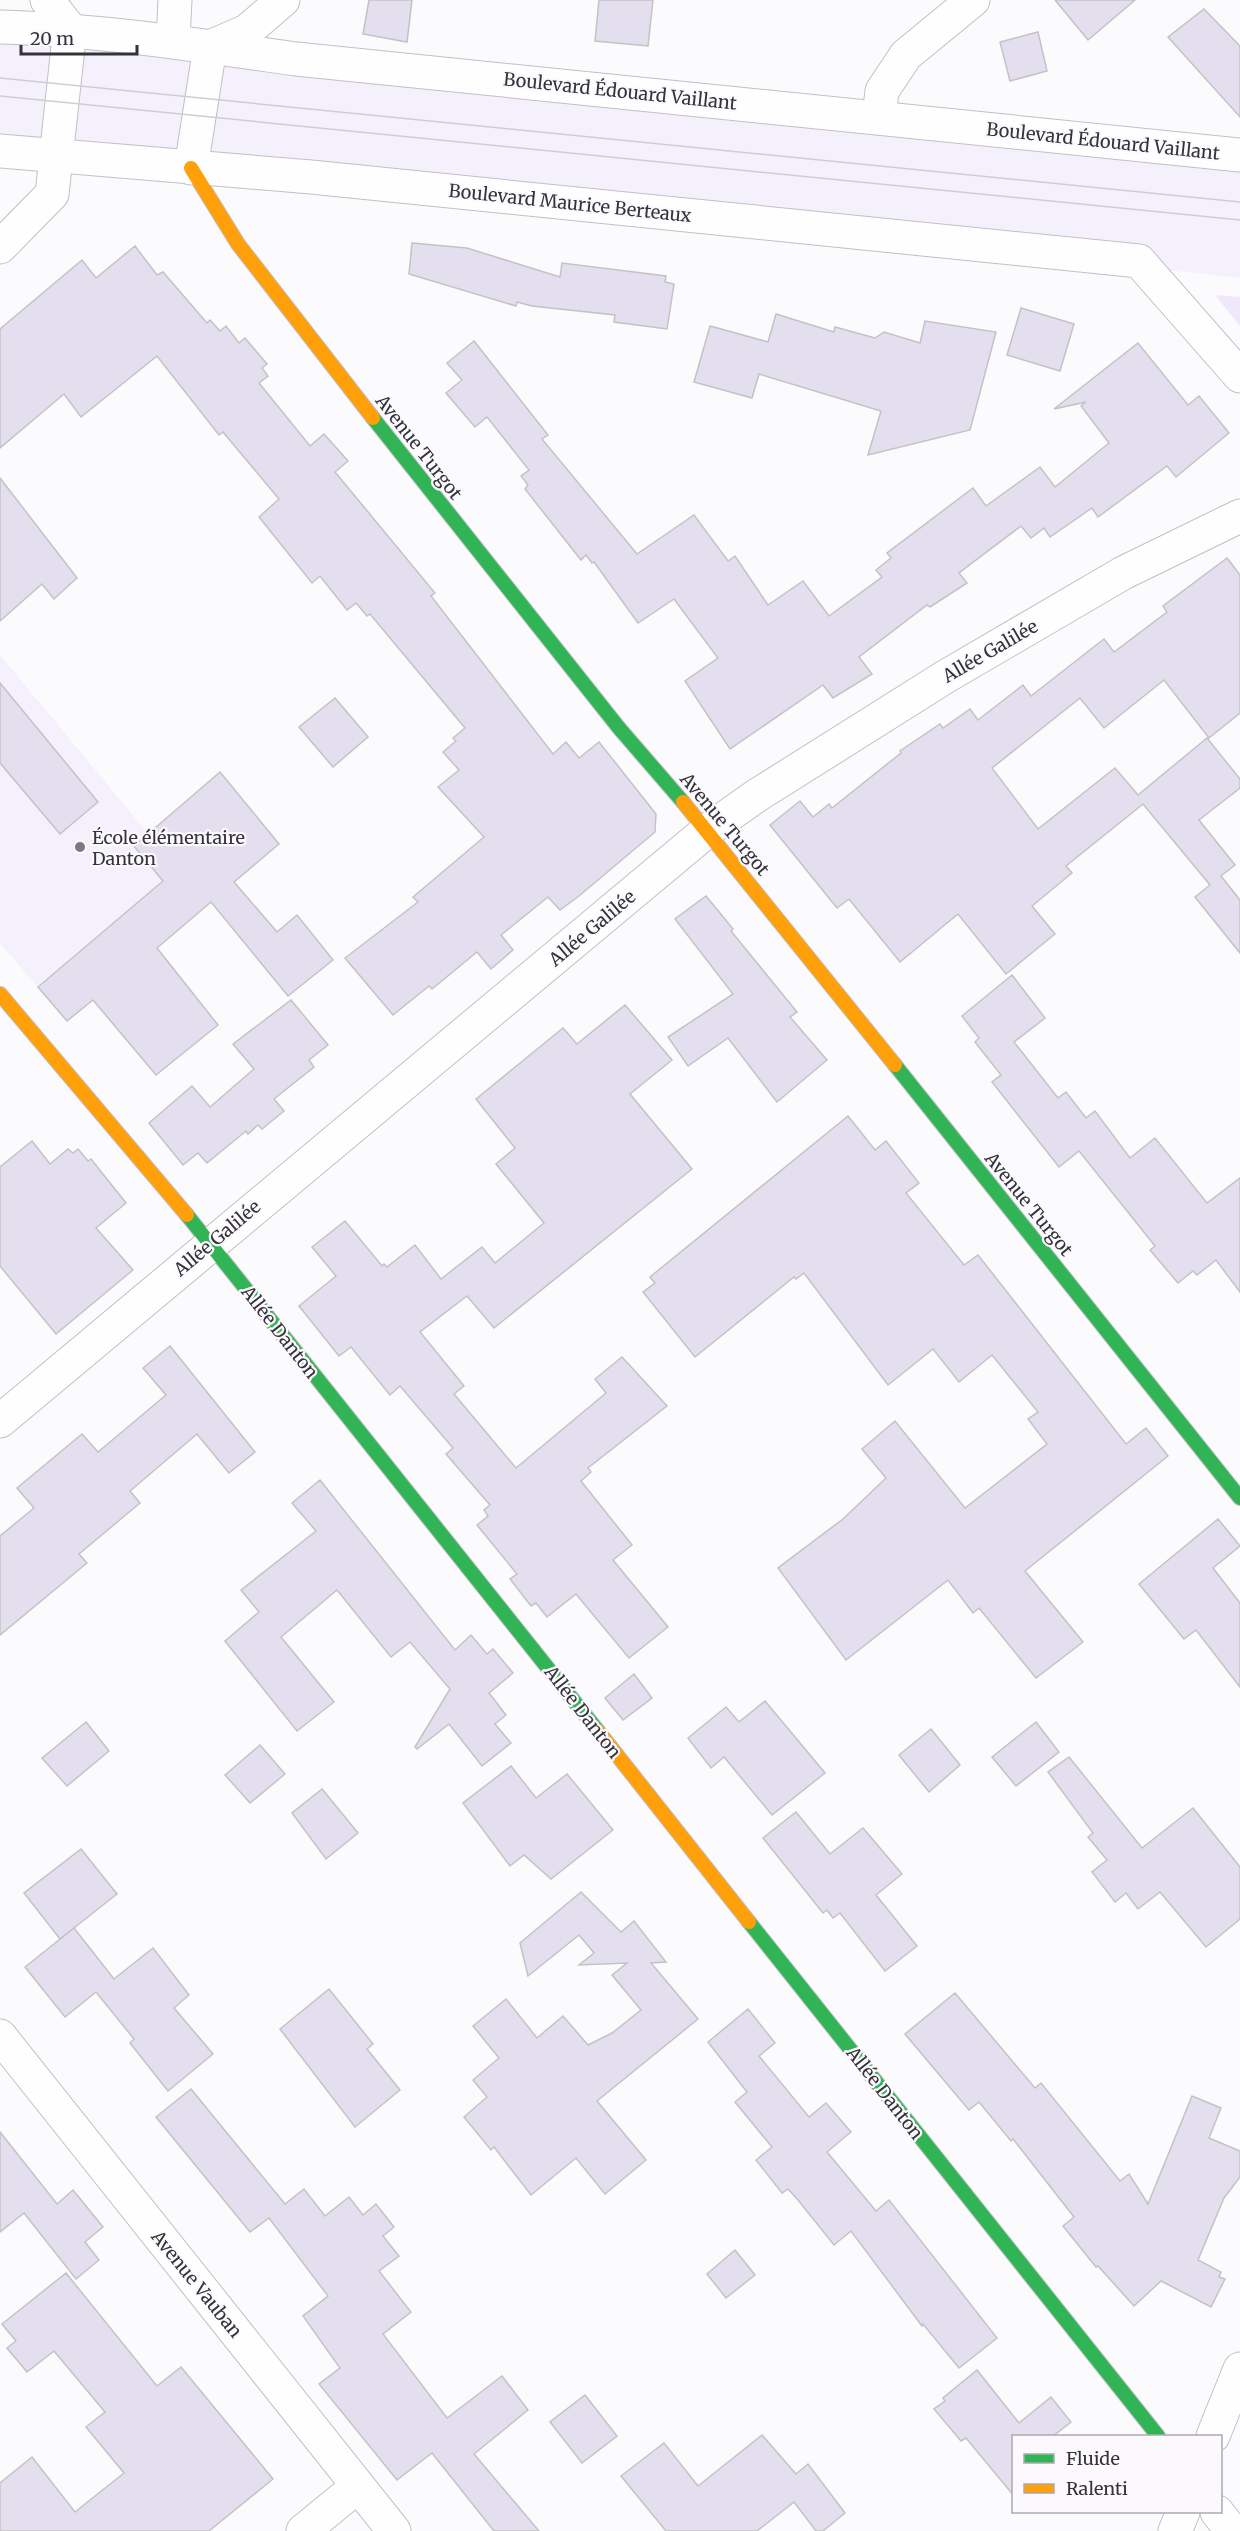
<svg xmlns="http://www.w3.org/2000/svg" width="1240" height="2531" font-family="Merriweather,serif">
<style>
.built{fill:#f4f1fd}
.green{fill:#eee8fa}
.building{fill:#e4dfee;stroke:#c3c2c5;stroke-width:1.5}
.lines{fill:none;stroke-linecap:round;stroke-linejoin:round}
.street-casing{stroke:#c1c0c3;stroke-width:35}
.fast-casing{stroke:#c1c0c3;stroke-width:16}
.slow-casing{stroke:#c1c0c3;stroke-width:16}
.street{stroke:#fefeff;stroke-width:33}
.fast{stroke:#30b455;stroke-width:14}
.slow{stroke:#ff9f0a;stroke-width:14}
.tram{stroke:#cecece;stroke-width:1.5}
.poi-dot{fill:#7a797c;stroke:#fbf9fe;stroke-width:2}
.labels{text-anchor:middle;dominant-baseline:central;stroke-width:4.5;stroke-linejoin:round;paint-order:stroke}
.street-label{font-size:18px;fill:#343337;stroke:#fbf9fe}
.poi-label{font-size:18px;fill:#343337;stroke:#fbf9fe;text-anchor:start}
</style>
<rect width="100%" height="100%" fill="#fbfafd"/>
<g class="built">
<polygon points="0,28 1240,147 1240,278 0,143"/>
<polygon points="0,655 207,905 67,1021 0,943"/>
</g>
<polygon class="green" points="1215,295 1240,297 1240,326"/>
<g class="building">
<polygon points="369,0 412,0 407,42 363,34"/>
<polygon points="599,0 653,0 648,46 595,41"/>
<polygon points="1055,0 1135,0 1088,40"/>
<polygon points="1204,9 1240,46 1240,117 1168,37"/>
<polygon points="1038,32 1047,71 1010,81 1000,42"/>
<polygon points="412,243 467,248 560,277 562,263 666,276 665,282 674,284 667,329 614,322 615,315 532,306 517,302 516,306 409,274"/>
<polygon points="135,246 157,275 163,272 207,323 210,320 220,331 226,326 239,343 245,338 267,364 262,368 268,376 259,383 310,446 324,434 348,461 335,472 435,593 431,596 553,754 566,742 579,758 599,742 656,814 655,832 579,896 560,910 548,897 501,935 513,950 491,969 477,952 432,989 429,986 393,1015 345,958 418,902 413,897 484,837 438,787 459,770 443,752 456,741 453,738 465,728 370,614 367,616 356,603 347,610 320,576 312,583 259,517 279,499 223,432 219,435 157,356 81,417 64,394 0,448 0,329 82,260 96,278"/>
<polygon points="1021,308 1074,324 1060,371 1007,355"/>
<polygon points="776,314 834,332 835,327 875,338 884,332 920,343 925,321 996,332 970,430 868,455 881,411 759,374 752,398 694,382 710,326 768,342"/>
<polygon points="474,341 548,435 542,439 637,554 694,515 728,561 735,556 768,605 803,581 829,616 882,577 876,570 891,558 887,553 973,488 986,506 1040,467 1055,487 1109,443 1081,406 1086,402 1054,409 1138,343 1188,405 1199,396 1229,433 1176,477 1167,466 1098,517 1092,508 1050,537 1044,528 1031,538 1021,526 959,573 967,583 930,607 927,605 859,657 872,674 833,698 823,685 730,749 685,681 718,658 674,599 638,623 594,562 592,563 586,555 581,560 525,489 528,485 521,476 529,470 487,417 475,427 446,393 462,380 447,363"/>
<polygon points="0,478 77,578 54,599 42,584 0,621"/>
<polygon points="1227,558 1240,575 1240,713 1209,738 1164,680 1104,728 1080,698 992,768 1038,829 1115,768 1138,795 1207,738 1240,779 1240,788 1199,820 1235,865 1221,876 1240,900 1240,953 1195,897 1210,885 1143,804 1066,866 1072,873 1032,906 1055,934 1006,974 958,914 900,962 849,899 837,908 770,825 800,801 813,817 829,804 832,808 901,753 900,751 940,724 943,728 970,709 978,720 1023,685 1031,696 1104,639 1114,652 1167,612 1163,606"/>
<polygon points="0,683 98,802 60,834 0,763"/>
<polygon points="335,698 368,737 333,767 299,727"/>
<polygon points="220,772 279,844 234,882 277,932 297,915 333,960 288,996 211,902 157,948 218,1025 156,1075 93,1000 67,1021 38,987 163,881 134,846"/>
<polygon points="706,896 733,929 731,931 797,1012 790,1017 827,1060 777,1102 728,1038 688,1066 668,1037 733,994 675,919"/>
<polygon points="1012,975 1045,1018 1014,1042 1058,1098 1066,1092 1086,1118 1095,1111 1130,1158 1155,1138 1207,1203 1240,1178 1240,1292 1216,1260 1197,1275 1193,1271 1178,1283 1150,1250 1155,1246 1079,1151 1059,1167 992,1082 1001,1075 975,1042 979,1038 962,1016"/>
<polygon points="291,1000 328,1045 309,1060 314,1067 274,1099 284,1111 262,1129 258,1125 248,1134 246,1131 207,1163 198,1153 183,1165 149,1123 192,1086 210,1107 254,1069 233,1044"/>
<polygon points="625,1005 672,1060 630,1094 692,1169 494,1328 467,1296 420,1332 464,1386 454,1394 516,1468 606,1393 595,1379 622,1357 667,1406 588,1468 591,1472 581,1481 632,1545 613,1560 668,1627 629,1658 576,1594 547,1617 536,1603 531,1606 510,1579 517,1574 477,1525 488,1516 484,1510 490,1505 446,1454 453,1448 400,1386 390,1395 351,1347 339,1356 299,1306 336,1276 312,1247 345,1221 382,1266 384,1264 387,1267 415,1245 441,1279 482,1247 495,1263 544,1223 496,1164 515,1148 476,1099 563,1028 577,1044"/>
<polygon points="848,1116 875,1150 886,1141 919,1183 906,1193 964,1265 978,1255 1126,1444 1146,1428 1168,1456 1025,1571 1083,1642 1036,1678 979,1608 973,1613 948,1580 846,1660 778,1568 843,1519 886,1478 862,1449 895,1421 965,1508 1047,1444 1028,1419 1038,1412 992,1355 959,1382 933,1349 888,1385 804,1273 796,1279 794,1277 695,1357 643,1292 655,1283 650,1277"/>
<polygon points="32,1141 50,1164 68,1149 73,1153 78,1149 88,1161 91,1159 126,1203 96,1228 133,1270 56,1334 0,1266 0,1167"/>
<polygon points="170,1346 255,1452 229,1473 197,1434 130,1491 140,1503 79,1554 87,1563 0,1635 0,1536 34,1508 17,1488 82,1434 98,1452 166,1395 143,1368"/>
<polygon points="320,1480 455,1650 471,1635 487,1654 493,1649 513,1673 489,1693 506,1715 495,1724 511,1743 482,1766 449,1724 417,1749 415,1747 450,1689 410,1642 391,1657 337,1590 281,1637 334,1702 297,1731 225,1641 259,1612 241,1590 316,1531 292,1503"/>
<polygon points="1218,1519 1240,1546 1213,1568 1240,1603 1240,1687 1196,1630 1184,1639 1139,1584"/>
<polygon points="634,1674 652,1698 623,1720 605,1698"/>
<polygon points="765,1701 825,1773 772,1815 724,1757 711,1768 688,1738 726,1707 739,1722"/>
<polygon points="86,1722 109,1751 67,1786 42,1758"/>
<polygon points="1036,1722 1059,1752 1016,1786 992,1757"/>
<polygon points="931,1729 960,1765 929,1792 899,1755"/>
<polygon points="260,1745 285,1774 250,1803 225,1775"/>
<polygon points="1069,1757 1142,1848 1193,1808 1240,1867 1240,1919 1206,1947 1160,1892 1138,1909 1126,1893 1115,1902 1092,1872 1107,1860 1088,1837 1093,1833 1048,1772"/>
<polygon points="511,1766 536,1798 567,1774 613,1830 551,1879 524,1855 510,1866 463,1803"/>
<polygon points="322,1789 358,1833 326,1859 292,1813"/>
<polygon points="796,1812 830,1854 863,1828 902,1874 876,1895 917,1946 885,1971 840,1913 833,1918 827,1910 823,1913 763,1838"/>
<polygon points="81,1849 117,1894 60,1939 24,1893"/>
<polygon points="581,1892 621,1932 634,1921 666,1962 651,1963 698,2019 597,2101 646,2160 605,2194 576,2158 531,2195 494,2147 491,2150 464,2117 487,2097 473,2080 499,2058 473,2026 506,1999 537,2038 563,2016 588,2045 612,2033 641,2010 612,1975 627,1963 579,1965 594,1953 579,1935 528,1976 520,1943"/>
<polygon points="74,1928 114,1979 153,1948 189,1995 174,2008 213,2054 168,2091 130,2043 134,2039 96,1992 65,2017 25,1967"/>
<polygon points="329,1989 373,2044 367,2049 400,2090 355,2127 280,2029"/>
<polygon points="955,1993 1035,2088 1041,2083 1120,2181 1129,2174 1148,2204 1192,2096 1221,2108 1209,2138 1240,2151 1240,2177 1224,2198 1198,2260 1221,2272 1219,2277 1225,2279 1211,2307 1161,2281 1134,2306 1098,2266 1096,2267 1063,2226 1074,2217 1013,2139 1011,2141 979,2102 969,2110 905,2034"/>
<polygon points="748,2009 775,2043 759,2056 809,2117 826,2103 851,2132 827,2152 876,2211 889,2200 997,2338 959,2368 923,2324 922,2326 851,2231 834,2245 798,2200 788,2189 782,2193 756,2160 772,2147 735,2102 747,2092 708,2042"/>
<polygon points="191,2089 285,2204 304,2189 325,2216 349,2197 363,2215 376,2204 394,2227 383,2236 399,2256 379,2271 411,2312 383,2334 447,2418 502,2376 528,2410 474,2454 539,2531 494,2531 432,2453 397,2480 319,2384 340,2368 303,2316 328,2296 269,2218 250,2232 156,2117"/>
<polygon points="0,2132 57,2204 73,2190 103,2227 85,2242 99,2260 76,2279 24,2213 0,2232"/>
<polygon points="735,2250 755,2275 726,2298 707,2274"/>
<polygon points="66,2273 157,2386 181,2367 273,2479 209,2531 0,2531 0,2483 32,2457 75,2512 124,2473 86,2427 105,2412 54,2351 27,2372 7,2348 16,2341 2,2324"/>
<polygon points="977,2370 1019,2423 1051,2397 1071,2422 1053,2436 1014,2436 1014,2496 966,2438 961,2441 934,2409 945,2401 943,2398"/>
<polygon points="585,2395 617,2436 582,2463 550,2422"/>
<polygon points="762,2435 796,2474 808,2464 845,2513 823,2531 816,2531 794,2502 757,2531 666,2531 621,2476 664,2443 698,2486"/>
</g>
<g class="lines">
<defs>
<g id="street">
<polyline points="47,0 70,29"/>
<path d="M0,27C100,30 197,45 296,59L1240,155"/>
<polyline points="173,40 175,0"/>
<polyline points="210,47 247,31 283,0"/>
<polyline points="879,117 882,91 906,55 973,0"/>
<polyline points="0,151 311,177 1139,261 1240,376"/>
<polyline points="191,168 210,47"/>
<polyline points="0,247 52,194 70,29"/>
<polyline points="0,1421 708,830 756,796 945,677 1123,573 1240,516"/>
<polyline points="0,2036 394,2531"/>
<polyline points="1213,2436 1240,2369"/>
<polyline points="1217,2512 1232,2531"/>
<polyline points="303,2531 358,2486"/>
<polyline points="1175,2531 1183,2512"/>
</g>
<g id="fast">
<polyline points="373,418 619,728 683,802"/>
<polyline points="895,1065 1240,1498"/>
<polyline points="187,1215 598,1731"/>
<polyline points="749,1922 1158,2436"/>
</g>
<g id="slow">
<polyline points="191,168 238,244 373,418"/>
<polyline points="683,802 895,1065"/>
<polyline points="0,994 187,1215"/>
<polyline points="598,1731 749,1922"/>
</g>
</defs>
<use href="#street" class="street-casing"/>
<use href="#fast" class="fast-casing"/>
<use href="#slow" class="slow-casing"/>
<use href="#street" class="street"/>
<use href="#fast" class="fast"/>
<use href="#slow" class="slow"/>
<g class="tram">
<polyline points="0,78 1240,202"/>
<polyline points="0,96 1240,220"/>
</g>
</g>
<circle class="poi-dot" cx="80" cy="847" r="6"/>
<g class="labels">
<g class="street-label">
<text transform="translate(620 91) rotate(6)">Boulevard Édouard Vaillant</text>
<text transform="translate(1103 141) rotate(6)">Boulevard Édouard Vaillant</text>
<text transform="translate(570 203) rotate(6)">Boulevard Maurice Berteaux</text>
<text transform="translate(419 447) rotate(52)">Avenue Turgot</text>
<text transform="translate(990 651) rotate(-30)">Allée Galilée</text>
<text transform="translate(725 824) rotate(50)">Avenue Turgot</text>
<text transform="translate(592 928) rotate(-40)">Allée Galilée</text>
<text transform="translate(1029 1204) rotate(51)">Avenue Turgot</text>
<text transform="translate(217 1238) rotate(-40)">Allée Galilée</text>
<text transform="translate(280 1332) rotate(52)">Allée Danton</text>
<text transform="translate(583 1712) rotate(52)">Allée Danton</text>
<text transform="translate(885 2093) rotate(52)">Allée Danton</text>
<text transform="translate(197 2284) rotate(51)">Avenue Vauban</text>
</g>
<g class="poi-label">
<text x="92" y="837">École élémentaire<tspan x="92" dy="21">Danton</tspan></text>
</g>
</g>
<rect x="1012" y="2435" width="210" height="78" fill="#fbf9fe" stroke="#abaaae" stroke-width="1.5"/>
<rect x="1024" y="2454" width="30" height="9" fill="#30b455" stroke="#abaaae" stroke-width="1.5"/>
<text x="1066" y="2465" font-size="18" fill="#343337">Fluide</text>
<rect x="1024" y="2484" width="30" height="9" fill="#ff9f0a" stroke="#abaaae" stroke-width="1.5"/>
<text x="1066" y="2495" font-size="18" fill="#343337">Ralenti</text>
<path d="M21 45v9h116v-9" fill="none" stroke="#343337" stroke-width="3"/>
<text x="30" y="45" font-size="18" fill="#343337" stroke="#fbf9fe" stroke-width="4.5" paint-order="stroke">20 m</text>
</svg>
